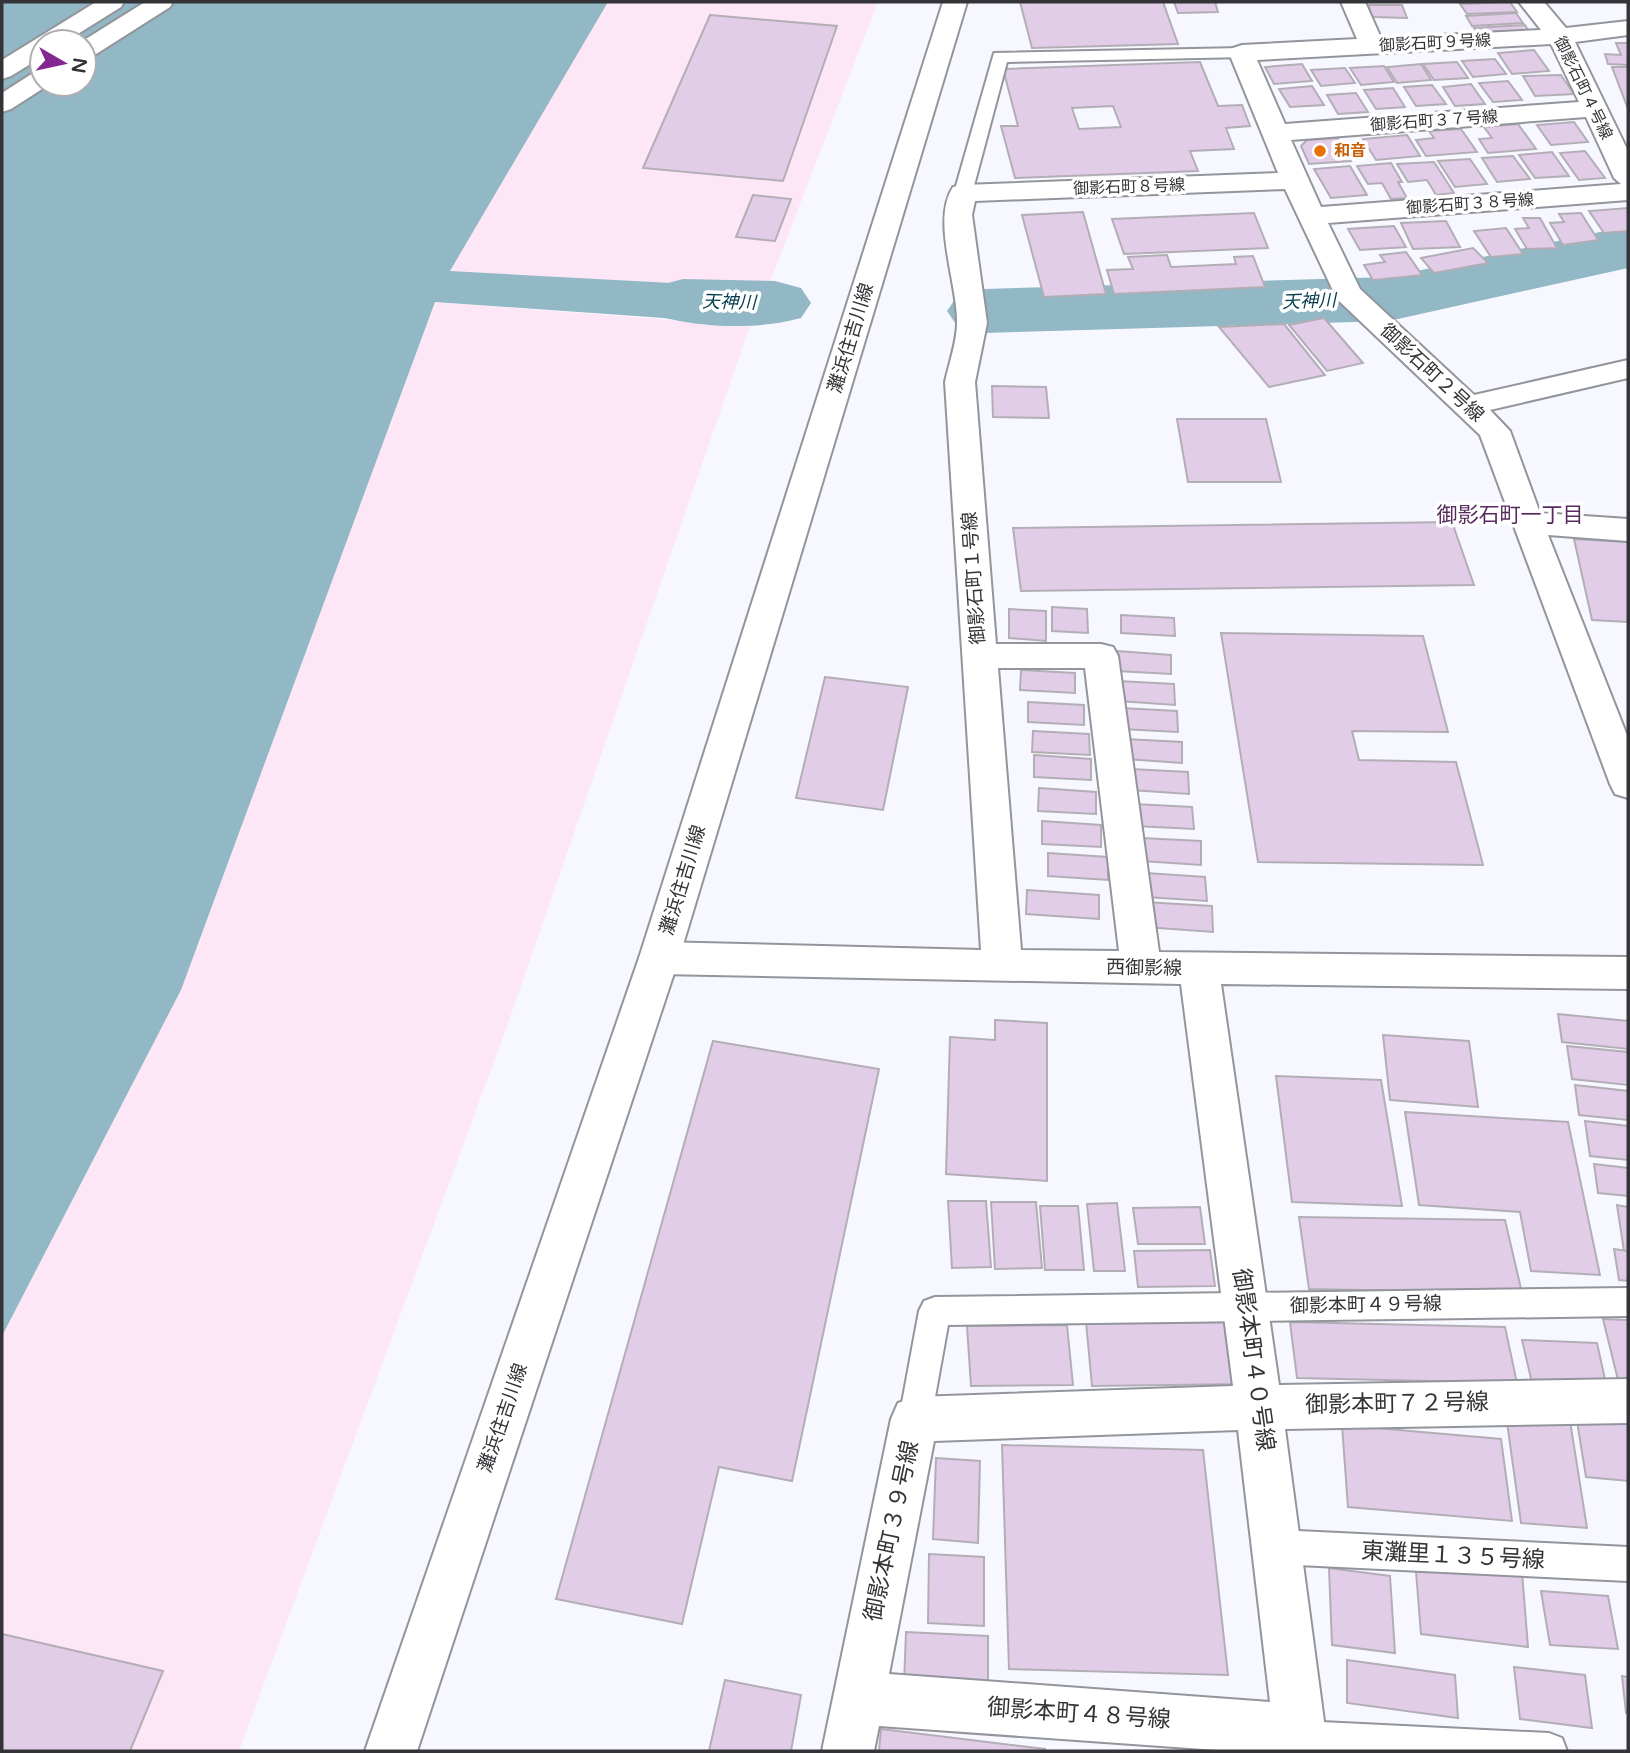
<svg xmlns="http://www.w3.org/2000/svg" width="1630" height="1753" font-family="'Varela Round','Noto Sans JP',sans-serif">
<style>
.industrial{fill:#fde7f6}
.water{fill:#92b7c5;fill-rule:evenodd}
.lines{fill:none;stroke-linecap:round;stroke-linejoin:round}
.river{fill:#92b7c5;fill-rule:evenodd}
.building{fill:#e2cde9;stroke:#b3aeb5;stroke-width:2;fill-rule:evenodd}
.lane-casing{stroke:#93959c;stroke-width:4}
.street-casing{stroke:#93959c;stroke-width:4}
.secondary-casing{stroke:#93959c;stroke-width:4}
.lane{fill:#fff;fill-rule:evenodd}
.street{fill:#fff;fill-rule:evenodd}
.secondary{fill:#fff;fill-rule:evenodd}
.food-dot{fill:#e8710a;stroke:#fff;stroke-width:2.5}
.labels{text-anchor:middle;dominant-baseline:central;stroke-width:7;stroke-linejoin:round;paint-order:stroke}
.far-street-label{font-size:16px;fill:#343438;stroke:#fff}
.far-food-label{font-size:16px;font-weight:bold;fill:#c56008;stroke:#fff;text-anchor:start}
.far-water-label{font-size:18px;font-style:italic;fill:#063c4d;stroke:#fff}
.street-label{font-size:19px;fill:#343438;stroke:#fff}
.neighbourhood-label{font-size:21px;fill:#572a5d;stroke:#fff}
.near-street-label{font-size:23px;fill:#343438;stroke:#fff}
</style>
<rect width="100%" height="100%" fill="#f7f8ff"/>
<g class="industrial">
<polygon points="608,2 878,2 770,282 690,284 449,272"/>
<polygon points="435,302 750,326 505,1032 239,1751 2,1751 2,1336 181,990"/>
</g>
<path class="water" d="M2,2H608L450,271L690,284L678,319L435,302L181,990L2,1336ZM42,42H84V84H42Z"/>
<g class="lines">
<g class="river">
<polygon points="1628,226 1628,268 1389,321 984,333 958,327 947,311 958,295 984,289 1389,277"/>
<path d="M683,279L775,281L801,288L811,303L801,318C756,330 702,328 657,316L647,301L657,286Z"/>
</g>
</g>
<g class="building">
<polygon points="1020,2 1163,2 1178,44 1032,48"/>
<polygon points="1174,2 1215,2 1218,12 1178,13"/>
<polygon points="1510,2 1517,12 1467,14 1460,4"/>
<polygon points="1368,5 1402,5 1407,18 1372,17"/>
<polygon points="1516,13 1523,23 1472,26 1466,16"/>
<polygon points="710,15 837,26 783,181 643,168"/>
<polygon points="1525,25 1531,35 1480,38 1474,28"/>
<polygon points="1616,43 1628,43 1628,65 1608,64 1605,54 1621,55"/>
<polygon points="1534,50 1549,71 1512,74 1498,53"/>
<polygon points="1495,59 1506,74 1473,77 1462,61"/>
<path d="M1200,62L1218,106L1242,105L1250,126L1226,128L1234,149L1190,151L1198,171L1015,178L1001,126H1018L1003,69ZM1113,106L1121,127L1079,129L1072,108Z"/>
<polygon points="1457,62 1468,78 1434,80 1423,64"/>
<polygon points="1302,64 1312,81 1274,84 1265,67"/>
<polygon points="1421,64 1431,80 1397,83 1387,67"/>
<polygon points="1384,66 1394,82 1361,85 1350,68"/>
<polygon points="1612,67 1628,67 1628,109"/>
<polygon points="1345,68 1355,83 1321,86 1311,70"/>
<polygon points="1561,75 1574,94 1535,96 1523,76"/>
<polygon points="1508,81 1522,100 1493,102 1479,83"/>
<polygon points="1471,84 1485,104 1455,106 1443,87"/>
<polygon points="1432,85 1446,104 1416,106 1404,87"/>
<polygon points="1312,86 1324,105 1290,107 1279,89"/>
<polygon points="1393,88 1405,107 1376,109 1364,90"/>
<polygon points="1356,93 1368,112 1338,114 1327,95"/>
<polygon points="1574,122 1588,142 1551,145 1537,125"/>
<polygon points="1518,124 1536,149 1488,153 1479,139 1492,138 1484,127"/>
<polygon points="1461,129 1477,152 1426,156 1416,140 1434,138 1429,131"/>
<polygon points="1407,135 1420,156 1376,160 1363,139"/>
<polygon points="1338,138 1351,161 1309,164 1301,146 1307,140"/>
<polygon points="1585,151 1605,178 1579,180 1560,153"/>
<polygon points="1552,152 1569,176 1535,178 1519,155"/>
<polygon points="1513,156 1530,179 1497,182 1482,158"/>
<polygon points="1470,159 1487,184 1455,187 1438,161"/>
<polygon points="1434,162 1445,179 1454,193 1436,195 1427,180 1408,182 1397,164"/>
<polygon points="1391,163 1402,182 1398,182 1407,198 1391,199 1382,183 1368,184 1357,166"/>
<polygon points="1350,166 1367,195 1331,198 1314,169"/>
<polygon points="753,195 791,199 775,241 736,237"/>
<polygon points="1628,208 1628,231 1604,233 1589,211"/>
<polygon points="1083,212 1106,294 1044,297 1022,215"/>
<polygon points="1254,213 1268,248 1124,254 1112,219"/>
<polygon points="1581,213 1598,240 1563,245 1550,223 1564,222 1559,214"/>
<polygon points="1523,218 1540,218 1557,248 1527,249 1515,229 1529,228"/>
<polygon points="1446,221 1460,247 1413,249 1401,223"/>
<polygon points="1394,226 1406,247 1360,250 1348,229"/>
<polygon points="1506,228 1523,254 1491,257 1474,231"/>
<polygon points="1473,248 1488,263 1434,273 1421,258"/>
<polygon points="1406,252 1422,275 1373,280 1364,265 1385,262 1380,255"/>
<polygon points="1167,255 1171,267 1236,264 1234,257 1253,256 1265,287 1114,294 1107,270 1133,269 1128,257"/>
<polygon points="1324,318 1363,363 1327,371 1289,325"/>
<polygon points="1284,324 1325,375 1269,387 1219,327"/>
<polygon points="992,386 1046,387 1049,418 993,417"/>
<polygon points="1177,419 1266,419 1281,482 1188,482"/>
<polygon points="1452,522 1474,585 1021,591 1013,528"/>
<polygon points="1574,539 1628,542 1628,622 1592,620"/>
<polygon points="1052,607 1087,609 1088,633 1052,631"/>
<polygon points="1009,609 1046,611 1046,641 1009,638"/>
<polygon points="1121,615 1174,618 1175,636 1121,633"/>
<polygon points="1221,633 1423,636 1448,732 1352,731 1359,760 1456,762 1483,865 1258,862"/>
<polygon points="1117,651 1171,655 1171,674 1117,671"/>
<polygon points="1021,670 1075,673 1075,693 1020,690"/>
<polygon points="825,677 908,687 883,810 796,798"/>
<polygon points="1118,681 1174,684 1175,705 1119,701"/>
<polygon points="1028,702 1084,705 1084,725 1028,722"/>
<polygon points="1121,708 1177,711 1178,732 1121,729"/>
<polygon points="1033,731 1089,734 1090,755 1032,752"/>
<polygon points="1125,739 1182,742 1182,763 1126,759"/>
<polygon points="1034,755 1091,759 1091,780 1034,777"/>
<polygon points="1131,769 1188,772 1189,794 1131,790"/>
<polygon points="1039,788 1096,792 1096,814 1038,811"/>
<polygon points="1134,804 1192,807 1194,829 1135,826"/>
<polygon points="1042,821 1101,825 1101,847 1042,844"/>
<polygon points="1141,838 1201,841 1201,865 1142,861"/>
<polygon points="1048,853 1108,857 1108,880 1048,876"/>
<polygon points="1146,873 1205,877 1207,901 1146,897"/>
<polygon points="1027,890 1099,895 1099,919 1026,914"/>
<polygon points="1144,902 1212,906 1213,932 1145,927"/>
<polygon points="1558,1014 1628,1021 1628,1049 1562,1042"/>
<polygon points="995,1020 1047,1023 1047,1181 946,1174 950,1037 995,1040"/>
<polygon points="1383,1035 1469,1041 1478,1107 1390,1100"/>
<polygon points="713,1041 879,1069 792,1481 719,1467 682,1624 556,1599"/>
<polygon points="1567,1046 1628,1052 1628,1085 1572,1079"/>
<polygon points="1276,1076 1381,1080 1402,1206 1292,1202"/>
<polygon points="1575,1085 1628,1091 1628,1120 1579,1115"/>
<polygon points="1405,1112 1568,1122 1600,1275 1531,1271 1520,1212 1419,1205"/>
<polygon points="1585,1121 1628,1126 1628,1160 1590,1156"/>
<polygon points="1594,1164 1628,1168 1628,1196 1598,1193"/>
<polygon points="948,1201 986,1201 991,1267 952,1268"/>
<polygon points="991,1202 1036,1202 1042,1268 995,1269"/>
<polygon points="1117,1203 1125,1271 1094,1271 1087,1204"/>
<polygon points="1617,1205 1628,1207 1628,1251 1624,1251"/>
<polygon points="1040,1206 1078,1206 1084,1270 1045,1270"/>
<polygon points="1200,1207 1205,1244 1138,1244 1133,1208"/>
<polygon points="1299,1217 1505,1220 1522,1293 1309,1289"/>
<polygon points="1614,1249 1628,1251 1628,1281 1619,1280"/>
<polygon points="1210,1250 1215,1286 1138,1287 1134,1251"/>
<polygon points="1603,1319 1628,1320 1628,1388 1620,1388"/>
<polygon points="1232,1321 1242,1384 1092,1386 1086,1322"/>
<polygon points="1290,1322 1505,1327 1517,1383 1297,1378"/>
<polygon points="1067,1325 1073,1385 971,1386 967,1326"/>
<polygon points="1522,1340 1597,1343 1606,1384 1532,1383"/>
<polygon points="1506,1415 1570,1421 1587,1528 1521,1523"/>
<polygon points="1576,1415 1628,1419 1628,1481 1586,1477"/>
<polygon points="1342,1425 1501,1439 1512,1521 1348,1507"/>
<polygon points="1002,1445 1203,1450 1228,1675 1009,1669"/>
<polygon points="936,1458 980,1461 978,1543 933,1539"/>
<polygon points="929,1554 984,1557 984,1626 928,1623"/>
<polygon points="1415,1559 1522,1572 1528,1647 1421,1634"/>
<polygon points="1329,1568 1390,1576 1395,1653 1332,1645"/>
<polygon points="1541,1591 1608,1596 1618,1649 1550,1645"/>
<polygon points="906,1632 988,1636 988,1687 904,1683"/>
<polygon points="2,1634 163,1671 130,1751 2,1751"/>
<polygon points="1347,1660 1455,1675 1458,1718 1347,1703"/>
<polygon points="1514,1667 1585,1675 1592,1728 1520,1719"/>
<polygon points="1622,1676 1628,1677 1628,1713 1626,1713"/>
<polygon points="725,1680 801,1695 791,1751 709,1751"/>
<polygon points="881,1729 1045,1749 1045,1751 879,1751"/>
</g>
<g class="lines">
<defs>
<g id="lane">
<polygon points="1242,48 1251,53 1248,57 1007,62 972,193 963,199 954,193 994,53"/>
<polygon points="1628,1288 1628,1316 948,1325 931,1419 926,1430 915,1434 904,1430 899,1419 919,1311 924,1301 935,1297"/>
<polygon points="1277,1530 1628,1547 1628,1581 1277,1564 1265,1559 1260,1547 1265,1535"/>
<polygon points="1301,1721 1549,1733 1562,1738 1567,1751 1288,1751 1283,1739 1288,1726"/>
</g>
<path id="street" d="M1341,2H1365L1381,38L1541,30L1519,2H1544L1566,28L1628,21V35L1575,42L1628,151V200L1328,223L1360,289L1474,395L1628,360V378L1490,410L1510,431L1540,513L1628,519V541L1548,535L1628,738V798L1615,794L1610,784L1480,435L1337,299L1285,189L975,201L972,215L987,323L975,382L996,644H1101L1113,647L1118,656L1159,952L1628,957V989L1221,984L1279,1385L1628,1379V1423L1285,1429L1328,1751H1231L879,1726L874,1751H822L891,1419L898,1403L915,1397L1233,1386L1181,984L659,974L645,969L639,958L645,947L659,942L981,950L945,382C949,363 957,342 957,323C958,285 931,220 953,187L963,185L1278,173L1229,53L1233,48L1242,45L1357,39ZM1551,44L1579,102L1285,124L1257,60ZM1586,117L1614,178L1621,184L1321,207L1291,140ZM998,668H1085L1119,951L1021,950ZM1238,1430L1270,1702L889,1674L934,1441Z"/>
<g id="secondary">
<polygon points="96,2 124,2 121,7 65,42 42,42 42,57 11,76 2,79 2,60"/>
<polygon points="145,2 173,2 170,7 93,56 84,58 84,42 81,42"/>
<polygon points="943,2 967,2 679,958 417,1751 365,1751 639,958"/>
<polygon points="42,70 42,84 50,84 11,109 2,112 2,93 33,73"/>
</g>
</defs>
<use href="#lane" class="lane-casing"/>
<use href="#street" class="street-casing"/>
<use href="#secondary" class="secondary-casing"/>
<use href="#lane" class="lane"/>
<use href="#street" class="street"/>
<use href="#secondary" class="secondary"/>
</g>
<circle class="food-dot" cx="1320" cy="151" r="7"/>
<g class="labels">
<g class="far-street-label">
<text transform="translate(1435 43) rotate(-3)">御影石町９号線</text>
<text transform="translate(1583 88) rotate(64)">御影石町４号線</text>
<text transform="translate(1434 121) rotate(-4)">御影石町３７号線</text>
<text transform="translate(1129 187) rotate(-2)">御影石町８号線</text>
<text transform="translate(1470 204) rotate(-4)">御影石町３８号線</text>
</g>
<g class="far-food-label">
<text x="1334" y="151">和音</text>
</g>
<g class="far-water-label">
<text transform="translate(1309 301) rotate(-2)">天神川</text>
<text transform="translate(729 302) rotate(1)">天神川</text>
</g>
<g class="street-label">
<text transform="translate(851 338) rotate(-73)">灘浜住吉川線</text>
<text transform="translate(1432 373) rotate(43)">御影石町２号線</text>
<text transform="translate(974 578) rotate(-94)">御影石町１号線</text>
<text transform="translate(683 880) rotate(-73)">灘浜住吉川線</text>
<text transform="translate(1144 968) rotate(1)">西御影線</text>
<text transform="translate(1366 1305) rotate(-1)">御影本町４９号線</text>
<text transform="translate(503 1418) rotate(-71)">灘浜住吉川線</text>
</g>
<g class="neighbourhood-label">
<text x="1510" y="515">御影石町一丁目</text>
</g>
<g class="near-street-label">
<text transform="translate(1253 1360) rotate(82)">御影本町４０号線</text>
<text transform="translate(1397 1404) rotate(-1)">御影本町７２号線</text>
<text transform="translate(892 1531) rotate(-78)">御影本町３９号線</text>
<text transform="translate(1453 1556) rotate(3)">東灘里１３５号線</text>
<text transform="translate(1079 1714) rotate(4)">御影本町４８号線</text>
</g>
</g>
<rect width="1630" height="1753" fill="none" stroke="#343438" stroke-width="7"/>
<g transform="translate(63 63) rotate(99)"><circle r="33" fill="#ffffff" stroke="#aeaeaf" stroke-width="2"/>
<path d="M0-5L12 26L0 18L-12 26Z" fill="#852792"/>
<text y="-10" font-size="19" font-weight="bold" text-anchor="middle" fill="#343438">N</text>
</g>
</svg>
